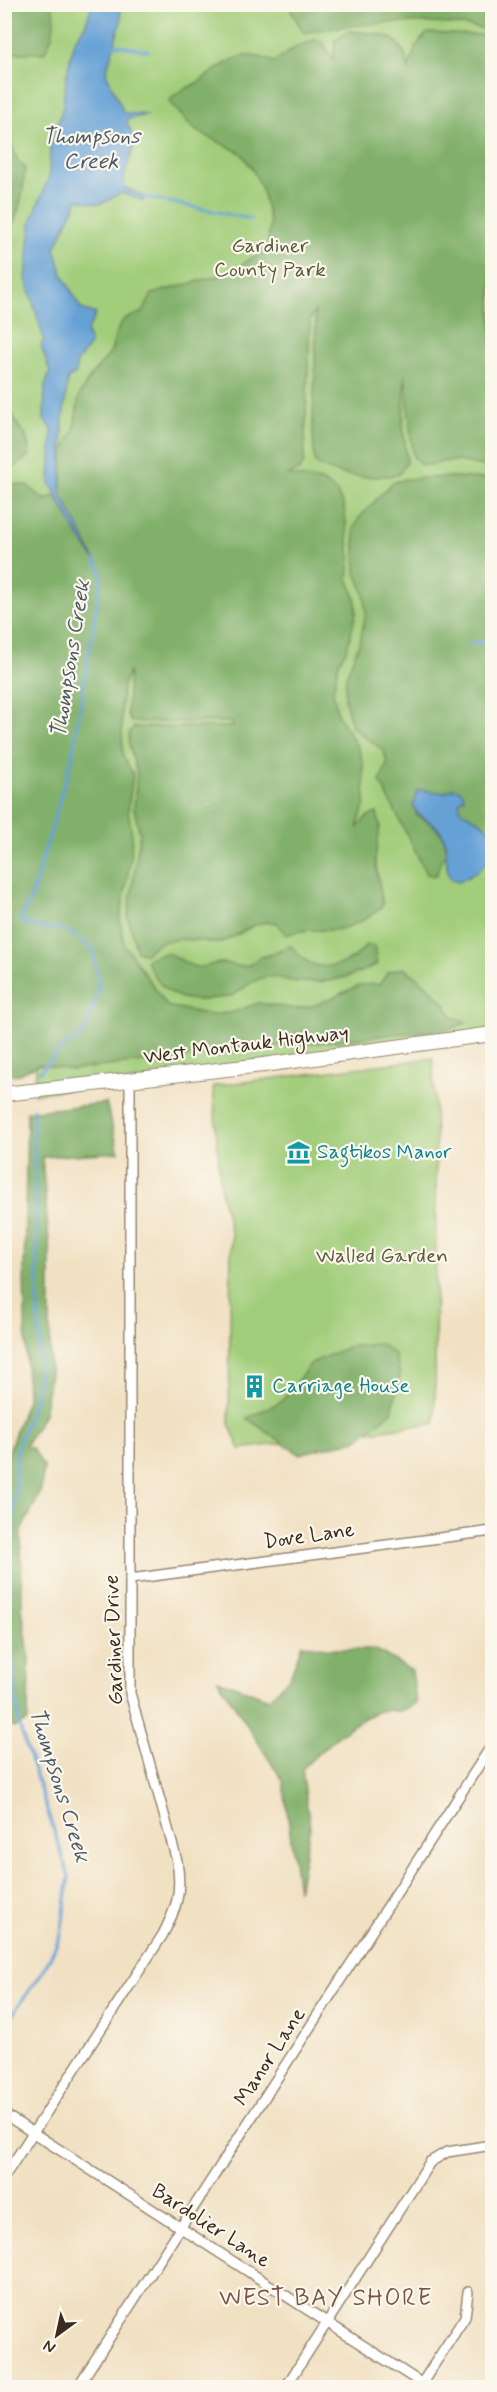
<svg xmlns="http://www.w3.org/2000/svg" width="497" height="2392" font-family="Mynerve,sans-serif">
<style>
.green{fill:#a2cd7a;stroke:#6e7c4c;stroke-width:1.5}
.forest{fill:#81b06a;stroke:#5e6d44;stroke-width:1.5}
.water{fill:#66a1d6;stroke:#50667a;stroke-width:1.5}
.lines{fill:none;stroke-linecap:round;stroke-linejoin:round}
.stream{stroke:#66a1d6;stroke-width:3}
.street-casing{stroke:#968670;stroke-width:12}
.primary-casing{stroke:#968670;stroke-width:16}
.street{stroke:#fff;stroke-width:9}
.primary{stroke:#fff;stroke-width:14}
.labels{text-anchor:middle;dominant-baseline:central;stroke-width:4.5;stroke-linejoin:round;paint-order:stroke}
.park-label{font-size:21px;fill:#5a5b3a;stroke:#fbf7ec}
.street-label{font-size:21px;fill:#3b2a1e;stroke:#fbf7ec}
.culture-label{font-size:21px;fill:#0d838f;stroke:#fbf7ec;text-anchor:start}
.water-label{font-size:22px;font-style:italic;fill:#4c5a68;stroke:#fbf7ec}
.quarter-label{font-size:24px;letter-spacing:1.5px;fill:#7b5547;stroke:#fbf7ec}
</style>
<rect width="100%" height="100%" fill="#fbf7ec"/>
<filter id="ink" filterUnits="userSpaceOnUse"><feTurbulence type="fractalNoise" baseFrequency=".0167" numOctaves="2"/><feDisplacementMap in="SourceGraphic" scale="12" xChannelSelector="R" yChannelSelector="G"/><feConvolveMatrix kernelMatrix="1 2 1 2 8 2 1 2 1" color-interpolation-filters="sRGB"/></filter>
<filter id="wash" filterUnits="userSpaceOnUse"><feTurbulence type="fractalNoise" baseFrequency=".008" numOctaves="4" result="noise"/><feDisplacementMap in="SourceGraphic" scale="24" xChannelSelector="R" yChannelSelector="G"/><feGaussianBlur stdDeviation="1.35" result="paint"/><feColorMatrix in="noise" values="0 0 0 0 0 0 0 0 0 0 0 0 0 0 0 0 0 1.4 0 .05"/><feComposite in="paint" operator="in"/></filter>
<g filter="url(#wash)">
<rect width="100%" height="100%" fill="#f1e1c3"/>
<g class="green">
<polygon points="5,5 492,5 492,1034 34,1094 39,1030 5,1075"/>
<polygon points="433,1058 436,1141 435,1423 240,1449 229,1424 231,1233 221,1193 213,1086"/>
</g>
<g class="forest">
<path d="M5,4L52,5C56,21 54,39 44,53H8L5,57Z"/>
<path d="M288,5H492V31C440,17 357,22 304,33Z"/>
<path d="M350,31C380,35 405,32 408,70L416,46L427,33L485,35L492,46V467C479,467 467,461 454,461C442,460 433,467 421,465L413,456L405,375L403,427L407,462L398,475C371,478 339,479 315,463C309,413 319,361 315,311L310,320L304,462L300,470L288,475L321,481L336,491L344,507L350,559L348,578L356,601V613L347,649L339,662L333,692L338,716L358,747L363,763L365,803L357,828L367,817L377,813L380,826L375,860L383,905C372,917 350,929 332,930C316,931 302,928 286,935L277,923C250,918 240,940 216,943C212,944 207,941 202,941C184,938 158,937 146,954L137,951L128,918L140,834L134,808L137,774L129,744V733L134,727H233L232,722H131L127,714L129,671L123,686L121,705L123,756L133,774L128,811L132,835L131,856L120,919L124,944L167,1006L212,1015L234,1012L258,1003L297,1009L316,1005L360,985L380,984L388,972L403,968C418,976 446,1000 452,1017L467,1022L453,1028L71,1070L39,1064L19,1074L5,1076L4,484L27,485L45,500L55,495L95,560L61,494L64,449L74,430L79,396L90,377L111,352L116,333L123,320L143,312L152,294L228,273L257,255L268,244L270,222L261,187L252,168L241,153L196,131L169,102C177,90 183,91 195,84C224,67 237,45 274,62L296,47L317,39L322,41L333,60L335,40Z"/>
<path d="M5,131L18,161L25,168C23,193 20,217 5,237Z"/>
<polygon points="5,399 18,426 26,435 30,455 5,474"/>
<path d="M452,477L492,479V832L480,821L460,811L459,801L448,790L444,793L430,791L416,815C433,823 447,834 447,854L441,860L436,876L427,874L423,867L380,781L387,763L384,751L352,727L345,700L346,676L360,641L366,613L364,593L356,572L354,529L359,518L392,483L405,479Z"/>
<path d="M366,945L374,946L377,964C350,979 322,985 292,981C284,980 273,975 265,977C251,980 244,989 233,995C227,998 217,998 210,999C177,1004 159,990 146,960C173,943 178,964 197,967C204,968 213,963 221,963C237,964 246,972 259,957C271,957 278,948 291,946C295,950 300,956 305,960C325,974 354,963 366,945Z"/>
<polygon points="106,1103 119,1152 42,1157 50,1254 50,1373 44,1414 25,1446 32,1448 44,1467 40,1494 21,1531 22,1608 29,1655 28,1721 13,1728 4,1704 4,1557 10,1524 5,1493 4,1465 27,1399 24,1275 27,1112"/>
<polygon points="381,1344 395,1355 400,1375 392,1412 356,1440 299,1454 247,1418 282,1401 311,1363 350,1346"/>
<path d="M302,1644L330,1649H375L412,1671L416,1703C394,1718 393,1706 377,1712C351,1722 321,1750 302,1769L310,1827L298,1891L283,1781L218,1680L269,1699L290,1677Z"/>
</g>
<g class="water">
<path d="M92,5H120L121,21L106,73L124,113L149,115L127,119C127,129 133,132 134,141C134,158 122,170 124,187L144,197V201L121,193C100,206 102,206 78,199L55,248L62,273L81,309L96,314L87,331L90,344L76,364V374L68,378L63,419L61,494L96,562L76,532L50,483L52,429L44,420L45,386L50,372L41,346L44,339L26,279L31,222L49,177L50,149L63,106L66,78L74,41L85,26Z"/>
<path d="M455,788L462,791L464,798L459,802L461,811L480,821L492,832C493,862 486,868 459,882L451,880C442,865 451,847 441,832C433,820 418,819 413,806L418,790L444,793Z"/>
</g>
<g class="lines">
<g class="stream">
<polyline points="112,44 149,51"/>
<polyline points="144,197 251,219"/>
<polyline points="470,644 492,641"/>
<polyline points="39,1072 62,1048 83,1035 99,987 93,949 63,928 46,929 20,921 31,898 72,758 102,573 95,560"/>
<polyline points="4,2026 44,1970 61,1935 69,1876 19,1725 8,1621 17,1448 35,1399 40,1367 33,1109"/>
</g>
</g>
</g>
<g filter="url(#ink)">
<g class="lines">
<defs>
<g id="street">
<polyline points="130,1579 492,1531"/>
<polyline points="4,2114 429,2388"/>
<path d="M4,2177L162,1936C177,1908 182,1892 177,1861L130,1693V1080"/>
<polyline points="422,2383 465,2317 468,2292"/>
<polyline points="77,2388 492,1745"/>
<polyline points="285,2388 430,2162 447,2152 492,2145"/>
</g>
<polyline id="primary" points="4,1094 263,1065 492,1034"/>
</defs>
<use href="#street" class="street-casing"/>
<use href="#primary" class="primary-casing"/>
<use href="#street" class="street"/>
<use href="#primary" class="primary"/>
</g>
</g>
<defs>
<symbol id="museum-bare" viewBox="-9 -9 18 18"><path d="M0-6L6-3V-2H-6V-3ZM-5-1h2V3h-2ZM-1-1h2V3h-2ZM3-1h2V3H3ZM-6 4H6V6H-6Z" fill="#0f9aa8" stroke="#fbf7ec" stroke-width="2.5" paint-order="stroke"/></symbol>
<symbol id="building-bare" viewBox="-9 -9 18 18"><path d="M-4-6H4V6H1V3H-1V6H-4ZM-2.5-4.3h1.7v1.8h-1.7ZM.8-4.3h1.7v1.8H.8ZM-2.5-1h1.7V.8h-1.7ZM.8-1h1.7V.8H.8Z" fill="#0f9aa8" stroke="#fbf7ec" stroke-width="2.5" paint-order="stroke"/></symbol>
</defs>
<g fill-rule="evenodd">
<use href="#museum-bare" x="282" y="1136" width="33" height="33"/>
<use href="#building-bare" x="238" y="1370" width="33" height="33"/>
</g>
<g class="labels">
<g class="park-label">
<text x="270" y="246">Gardiner<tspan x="270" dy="24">County Park</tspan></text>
<text x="382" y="1256">Walled Garden</text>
</g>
<g class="street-label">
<text transform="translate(246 1045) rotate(-7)">West Montauk Highway</text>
<text transform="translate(309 1536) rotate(-8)">Dove Lane</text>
<text transform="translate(114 1640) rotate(-92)">Gardiner Drive</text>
<text transform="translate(270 2057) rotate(-57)">Manor Lane</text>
<text transform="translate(211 2226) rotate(33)">Bardolier Lane</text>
</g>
<g class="culture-label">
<text x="317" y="1152">Sagtikos Manor</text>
<text x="272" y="1386">Carriage House</text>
</g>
<g class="water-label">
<text x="91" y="137">Thompsons<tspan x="91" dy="25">Creek</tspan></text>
<text transform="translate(71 659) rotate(-81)">Thompsons Creek</text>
<text transform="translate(59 1785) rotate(73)">Thompsons Creek</text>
</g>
<g class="quarter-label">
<text x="326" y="2298">WEST BAY SHORE</text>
</g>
</g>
<rect width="497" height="2392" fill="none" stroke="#fbf7ec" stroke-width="24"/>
<g transform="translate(57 2335) rotate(213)" stroke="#fbf7ec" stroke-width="4.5" paint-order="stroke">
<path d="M0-4.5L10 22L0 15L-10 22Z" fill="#3b2a1e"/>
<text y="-9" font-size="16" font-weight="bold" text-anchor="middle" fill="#3b2a1e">N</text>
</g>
</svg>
